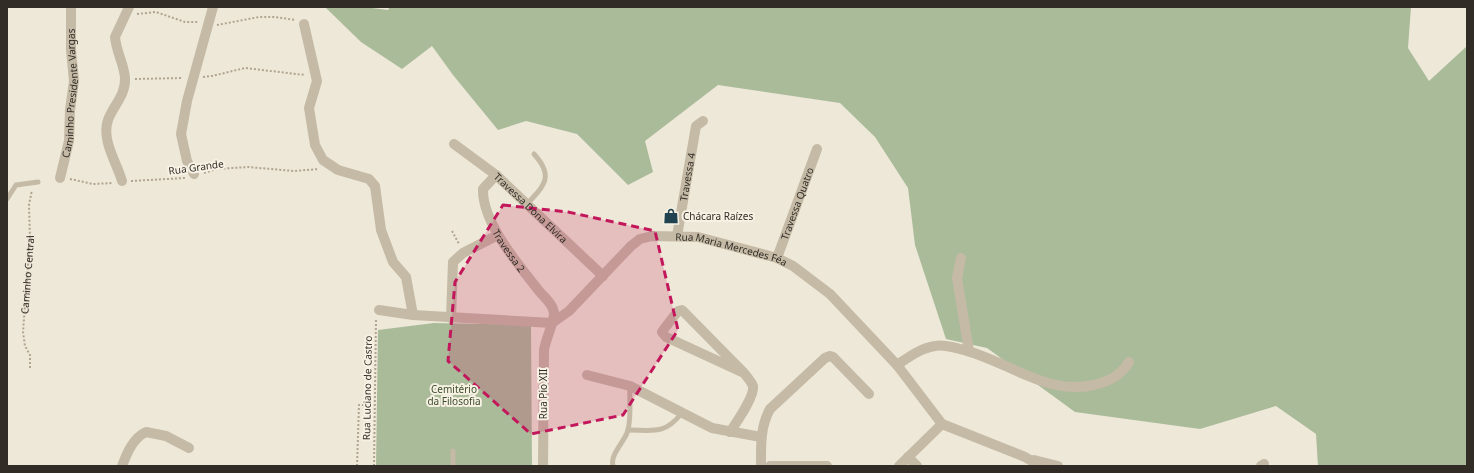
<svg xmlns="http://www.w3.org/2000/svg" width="1474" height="473" font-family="'Noto Sans',sans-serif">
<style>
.green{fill:#aabb9a}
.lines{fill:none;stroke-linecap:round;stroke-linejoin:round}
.path{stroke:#b0a490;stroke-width:2;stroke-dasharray:2 2;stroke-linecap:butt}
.lane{stroke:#c5baa6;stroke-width:5}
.street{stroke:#c5baa6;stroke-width:10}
.marked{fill:#c2185b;fill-opacity:0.2;stroke:#c2185b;stroke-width:3;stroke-dasharray:8 5;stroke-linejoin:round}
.labels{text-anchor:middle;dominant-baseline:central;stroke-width:4;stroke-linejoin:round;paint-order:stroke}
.street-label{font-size:10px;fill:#312c26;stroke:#f7f1e4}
.poi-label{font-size:10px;fill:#312c26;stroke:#f7f1e4;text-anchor:start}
.park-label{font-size:10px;fill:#3b4d2c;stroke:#f7f1e4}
</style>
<rect width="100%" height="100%" fill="#eee8d8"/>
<g class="green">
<polygon points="325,7 364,7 388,10 390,7 1411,7 1408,48 1429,81 1467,46 1467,466 1318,466 1316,434 1276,406 1200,429 1075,412 987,348 946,339 915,245 908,188 875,137 840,103 718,85 645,141 653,172 628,185 577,134 526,121 498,130 453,75 432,46 402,69 361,42"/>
<polygon points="434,323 531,325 532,466 376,466 378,330"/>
</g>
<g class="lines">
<g class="path">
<polyline points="137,14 156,12 185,22 199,22"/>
<polyline points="217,25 259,17 275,17 296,20"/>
<polyline points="203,77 212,76 245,68 305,75"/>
<polyline points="135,79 183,78"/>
<polyline points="204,173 217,169 248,167 294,171 319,169"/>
<polyline points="70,179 93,184 113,183"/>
<polyline points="131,181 185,178"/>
<polyline points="452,231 459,244"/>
<path id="s1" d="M30,368V355L25,346L23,332L30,239L29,205L32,190"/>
<polyline points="357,466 359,405 374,405"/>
<polyline points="374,466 376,319"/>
</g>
<g class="lane">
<polyline points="7,199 16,185 38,182"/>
<path d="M527,204C545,185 554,176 534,154"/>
<path d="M628,430C653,430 664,435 681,414"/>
<polyline points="453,466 453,451"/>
<path d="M613,466C610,455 623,443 627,433C632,420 629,400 630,386"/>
</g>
<g class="street">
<polyline points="304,24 317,81 309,108 315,145 323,160 338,170 369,179 375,186 381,230 393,262 406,277 413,315"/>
<path id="s2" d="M454,144L496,175L603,276"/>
<polyline points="194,174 187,161 181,134 187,101 213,7"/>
<path id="s3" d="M496,175L483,189C482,223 519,265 539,291C545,298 554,305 554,314C553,325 546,338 544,350L543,466"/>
<path id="s4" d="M60,178L69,141L70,110L74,81L71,50V7"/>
<path d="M122,181C117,163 101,140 108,120C113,106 126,95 125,78C124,64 116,51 115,37L129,7"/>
<path id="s5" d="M677,236L696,126L703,121"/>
<path id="s6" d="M777,258L817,149"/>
<polyline points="961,258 957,278 969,351"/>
<path id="s7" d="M379,310L413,315L552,323L569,311L631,246L640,239L652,236L698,237L777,258L793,266L830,294L897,365L942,424L1025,457L1040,466"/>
<polyline points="451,318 453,262 463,253 498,235"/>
<path d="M897,365C909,357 921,348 935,346C943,344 952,347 960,349C1005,359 1045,396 1094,385C1110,381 1120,376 1129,362"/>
<polyline points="587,375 630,386 712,428 761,437"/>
<path d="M730,432C736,423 755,396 753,386C751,381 747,377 744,373L666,337L662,332L664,329L678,311L682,310L744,373"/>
<polyline points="908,457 917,466"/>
<polyline points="1034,460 1058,466"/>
<path d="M122,466C127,453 133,438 146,432L166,436L189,448"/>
<path d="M761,466C761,446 760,427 770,409L825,358L830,356L833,357L869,394"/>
<polyline points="770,466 827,466"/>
<polyline points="899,466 942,424"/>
<polyline points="1261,466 1264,464"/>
</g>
</g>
<path class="marked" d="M503,205L568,212L655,231L678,330L623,415L531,434L448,361L455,282Z"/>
<defs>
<symbol id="shop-bare" viewBox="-9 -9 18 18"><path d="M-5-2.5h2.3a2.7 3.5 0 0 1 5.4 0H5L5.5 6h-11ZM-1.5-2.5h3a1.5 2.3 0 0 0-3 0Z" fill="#20434f" stroke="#f7f1e4" stroke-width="2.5" paint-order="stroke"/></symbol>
</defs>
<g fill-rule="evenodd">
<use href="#shop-bare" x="660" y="205" width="22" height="22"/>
</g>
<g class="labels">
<g class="street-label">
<text stroke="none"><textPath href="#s4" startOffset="86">Caminho Presidente Vargas</textPath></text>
<text transform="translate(196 167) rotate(-8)">Rua Grande</text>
<text stroke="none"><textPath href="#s5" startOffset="60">Travessa 4</textPath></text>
<text stroke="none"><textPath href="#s6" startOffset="58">Travessa Quatro</textPath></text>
<text stroke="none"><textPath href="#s2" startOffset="100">Travessa Dona Elvira</textPath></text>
<text stroke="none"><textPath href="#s3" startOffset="87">Travessa 2</textPath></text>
<text stroke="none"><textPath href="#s7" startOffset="389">Rua Maria Mercedes Féa</textPath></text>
<text stroke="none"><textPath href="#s1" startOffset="95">Caminho Central</textPath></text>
<text transform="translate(367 388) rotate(-89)">Rua Luciano de Castro</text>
<text transform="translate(543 394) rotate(-90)">Rua Pio XII</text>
</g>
<g class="poi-label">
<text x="683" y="216">Chácara Raízes</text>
</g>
<g class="park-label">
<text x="454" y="389">Cemitério<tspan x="454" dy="12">da Filosofia</tspan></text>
</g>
</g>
<rect width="1474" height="473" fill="none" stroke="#312c26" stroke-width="16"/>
</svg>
